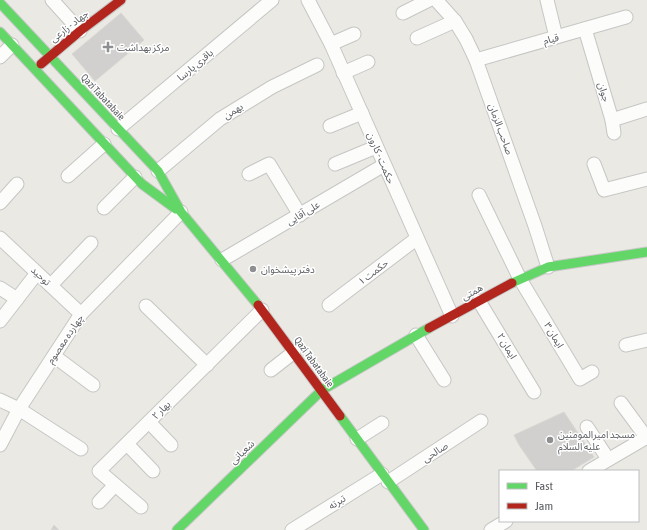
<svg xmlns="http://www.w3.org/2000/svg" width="647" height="530" font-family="'Asap Condensed','Noto Sans Arabic',sans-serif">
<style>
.building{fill:#d1d0ce;stroke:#d9d8d4}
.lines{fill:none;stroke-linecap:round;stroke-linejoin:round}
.street-casing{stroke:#c6c6c5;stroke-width:15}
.fast-casing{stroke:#c6c7c6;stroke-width:11}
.jam-casing{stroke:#c6c7c6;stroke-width:11}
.street{stroke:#fcfcfb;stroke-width:13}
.fast{stroke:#63d668;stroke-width:9}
.jam{stroke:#b3261e;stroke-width:9}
.poi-dot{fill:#8d8f90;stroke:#fff;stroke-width:1.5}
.labels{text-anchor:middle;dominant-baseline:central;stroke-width:3;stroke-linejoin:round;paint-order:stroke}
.street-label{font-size:10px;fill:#5b5e62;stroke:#fff}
.poi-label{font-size:10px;fill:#5b5e62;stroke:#fff;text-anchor:start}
</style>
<rect width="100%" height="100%" fill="#eae9e4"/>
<g class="building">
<polygon points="121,13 144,40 95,81 72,54"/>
<polygon points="564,412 594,457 571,471 537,471 519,445 514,435"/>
<polygon points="54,525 59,530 51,530"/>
</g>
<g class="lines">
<defs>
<g id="street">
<polyline points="52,0 80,31"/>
<polyline points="308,0 331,44 452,316"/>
<polyline points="436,0 455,21 466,39 476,60 535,226 548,267"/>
<polyline points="547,0 556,37"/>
<polyline points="403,13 429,0"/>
<polyline points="585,29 612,120 647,109"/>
<polyline points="417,38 455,21"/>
<polyline points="331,44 354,34"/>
<polyline points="0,57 12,45"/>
<polyline points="476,60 626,17"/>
<polyline points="343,73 368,62"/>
<polyline points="612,120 614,133"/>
<polyline points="330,126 362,113"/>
<polyline points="118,129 272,0"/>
<polyline points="335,164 376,147"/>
<polyline points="594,164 604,190 647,179"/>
<polyline points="158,171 220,119 272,87 317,65"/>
<polyline points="249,174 269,164 300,215"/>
<polyline points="68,176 104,144"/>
<polyline points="479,195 520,279 580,379 592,372"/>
<polyline points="0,203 17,184"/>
<polyline points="104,208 135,177"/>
<polyline points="0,238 81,314"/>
<polyline points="222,260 384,165"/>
<polyline points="51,285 91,243"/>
<polyline points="0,288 17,299"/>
<polyline points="479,301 534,392"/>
<polyline points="329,305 416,239"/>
<polyline points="146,306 207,365"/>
<polyline points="0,321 37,273"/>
<polyline points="416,335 444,380"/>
<polyline points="626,345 647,340"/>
<polyline points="54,356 93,385"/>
<polyline points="271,370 294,352"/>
<polyline points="0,400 19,409 81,449"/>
<polyline points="621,403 646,437"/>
<polyline points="149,422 171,445"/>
<polyline points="587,427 608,459"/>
<polyline points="357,439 382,423"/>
<polyline points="127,444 153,471"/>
<polyline points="0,445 19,409 81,314 181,212"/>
<polyline points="589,471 647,437"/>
<polyline points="388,482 481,421"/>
<polyline points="99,502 115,485"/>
<polyline points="141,507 99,471 262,310"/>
<polyline points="292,530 382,474"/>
<polyline points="491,530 506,521"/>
</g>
<g id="fast">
<polyline points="0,3 158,171 181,212 258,305"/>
<polyline points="0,32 142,184 176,209"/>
<polyline points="512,283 548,267 647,252"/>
<polyline points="340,416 424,530"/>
<polyline points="177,530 322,390 429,328"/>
</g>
<g id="jam">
<polyline points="41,64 80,31 121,0"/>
<polyline points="258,305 340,416"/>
<polyline points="429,328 512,283"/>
</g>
</defs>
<use href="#street" class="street-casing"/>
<use href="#fast" class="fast-casing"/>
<use href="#jam" class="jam-casing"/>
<use href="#street" class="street"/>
<use href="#fast" class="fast"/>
<use href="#jam" class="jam"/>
</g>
<g class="poi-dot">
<path d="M106 41h4v4h4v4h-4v4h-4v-4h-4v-4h4z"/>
<circle cx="253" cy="269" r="4"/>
<circle cx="550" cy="440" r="4"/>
</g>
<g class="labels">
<g class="street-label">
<text transform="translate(69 26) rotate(-38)">جهاد - زارعی</text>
<text transform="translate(551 39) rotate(-16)">قیام</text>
<text transform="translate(195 65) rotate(-40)">باقری پارسا</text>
<text transform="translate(604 92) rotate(73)">جوان</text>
<text transform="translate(103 97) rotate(47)">Qazi Tabatabaie</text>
<text transform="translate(233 111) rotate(-32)">بهمن</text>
<text transform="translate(501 129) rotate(70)">صاحب الزمان</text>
<text transform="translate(381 158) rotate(67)">حکمت - کارون</text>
<text transform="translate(303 213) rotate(-31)">علی آقایی</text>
<text transform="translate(373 272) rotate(-37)">حکمت ۱</text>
<text transform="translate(41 276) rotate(43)">توحید</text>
<text transform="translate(472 292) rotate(-29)">همتی</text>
<text transform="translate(554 335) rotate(59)">ایمان ۳</text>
<text transform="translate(65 339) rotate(-56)">چهارده معصوم</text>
<text transform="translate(507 346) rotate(59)">ایمان ۲</text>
<text transform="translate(314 362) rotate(54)">Qazi Tabatabaie</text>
<text transform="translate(161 410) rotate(-45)">بهار ۲</text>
<text transform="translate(242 452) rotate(-44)">شعبانی</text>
<text transform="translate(435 452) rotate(-33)">صالحی</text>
<text transform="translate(337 502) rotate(-32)">تبرته</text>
</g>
<g class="poi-label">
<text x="117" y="47">مرکز بهداشت</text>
<text x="261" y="269">دفتر پیشخوان</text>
<text x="558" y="434">مسجد امیرالمومنین<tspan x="558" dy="12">علیه السلام</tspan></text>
</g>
</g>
<rect x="499" y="470" width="140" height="52" fill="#ffffff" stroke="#bdbfc0"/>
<rect x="507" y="483" width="20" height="6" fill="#63d668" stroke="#bdbfc0"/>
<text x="535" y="490" font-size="12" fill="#5b5e62">Fast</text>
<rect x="507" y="503" width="20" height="6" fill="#b3261e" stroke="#bdbfc0"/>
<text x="535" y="510" font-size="12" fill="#5b5e62">Jam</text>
</svg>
